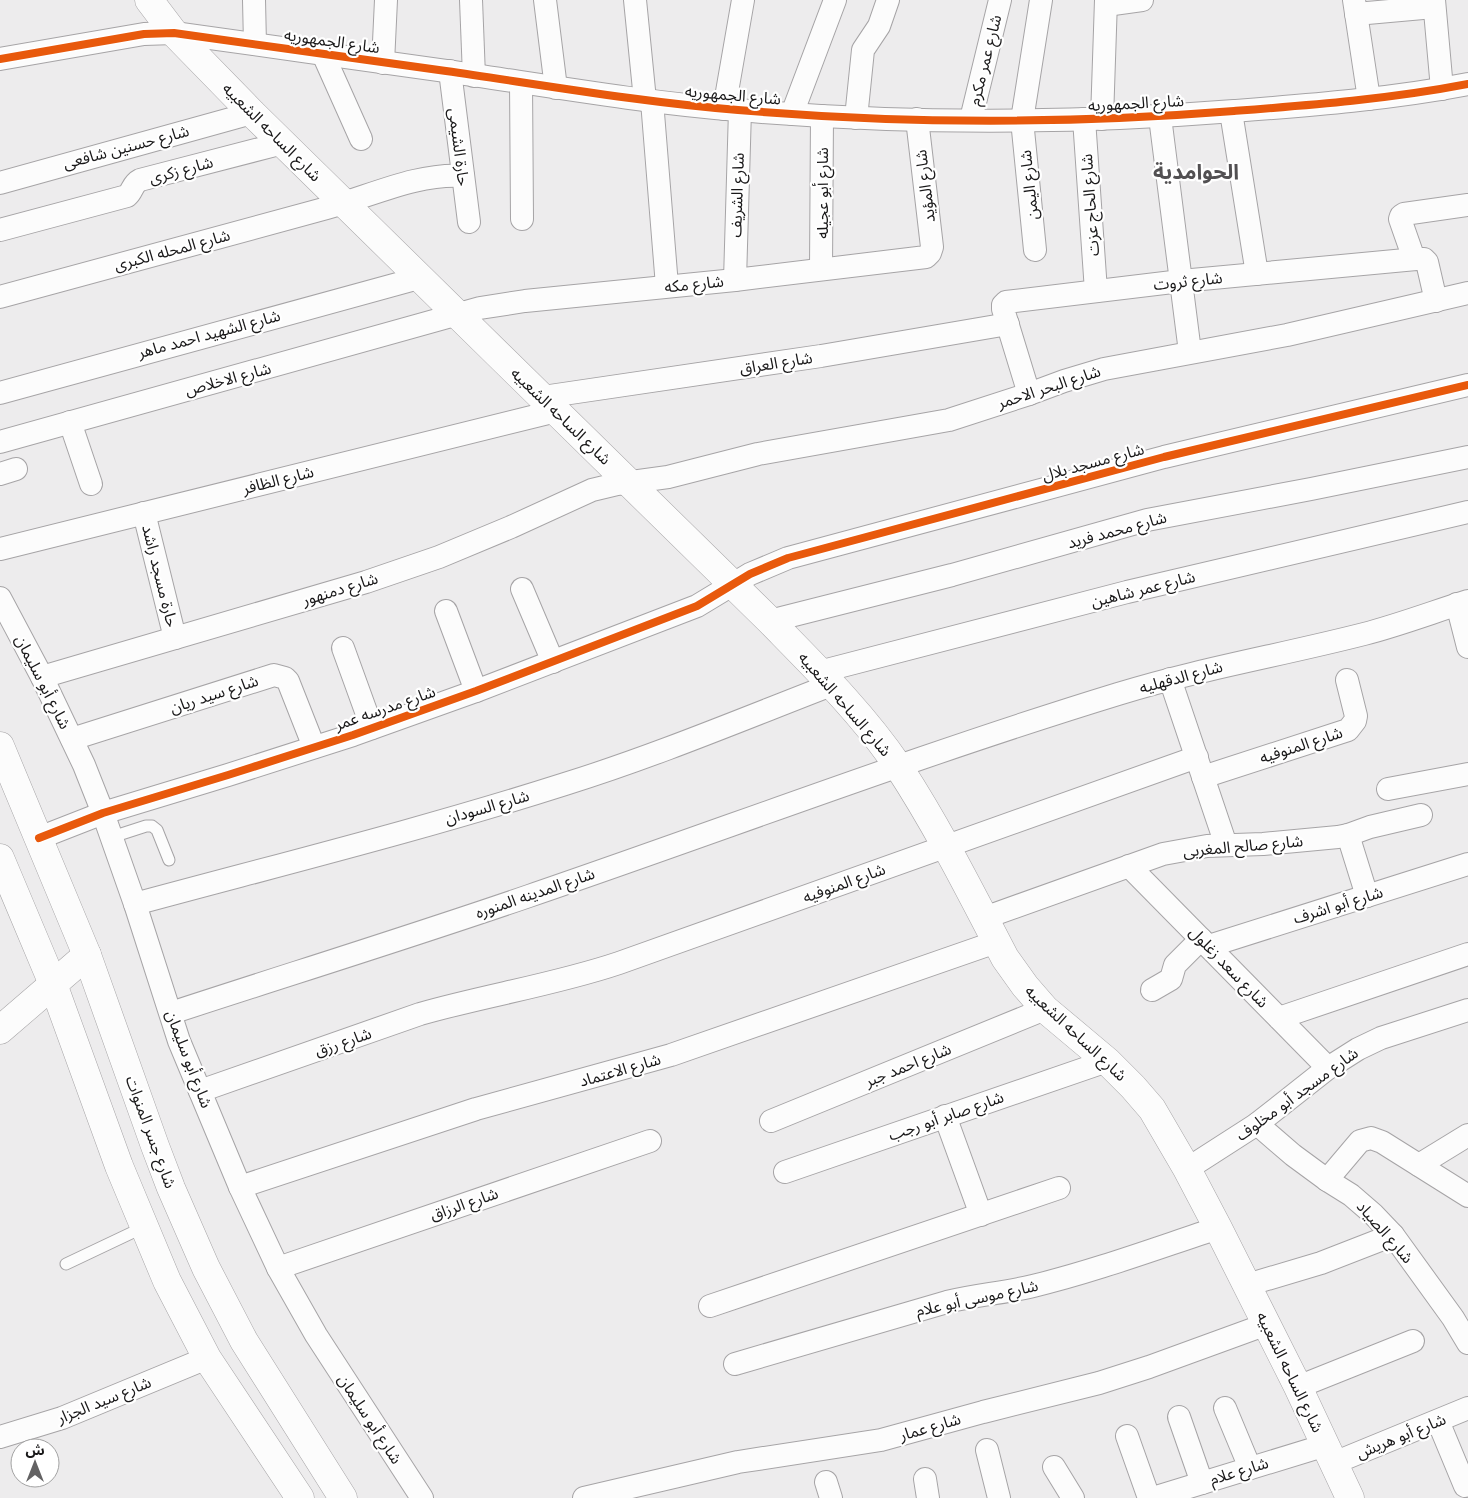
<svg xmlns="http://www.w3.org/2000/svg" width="1468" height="1498" font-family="'Roboto Serif','Noto Sans Arabic',serif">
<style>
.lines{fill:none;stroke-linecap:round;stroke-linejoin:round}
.service-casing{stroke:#a6a4a6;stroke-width:13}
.minor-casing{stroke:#a6a4a6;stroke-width:24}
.tertiary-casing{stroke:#a6a4a6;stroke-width:29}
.secondary-casing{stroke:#a6a4a6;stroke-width:29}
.service{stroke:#fcfcfc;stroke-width:11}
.minor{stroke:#fcfcfc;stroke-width:22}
.tertiary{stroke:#fcfcfc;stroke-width:28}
.secondary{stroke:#fcfcfc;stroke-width:28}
.cycleway-casing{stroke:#fff;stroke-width:11}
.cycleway{stroke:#e8590c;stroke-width:8}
.labels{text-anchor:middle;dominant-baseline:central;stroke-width:4.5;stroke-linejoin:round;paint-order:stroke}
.street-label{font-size:16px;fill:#191819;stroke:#fff}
.district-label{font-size:21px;font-weight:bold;fill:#525052;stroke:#fff}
</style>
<rect width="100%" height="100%" fill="#edeced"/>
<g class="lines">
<defs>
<g id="service">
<polyline points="112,837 146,826 152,826 157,830 169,860"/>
<polyline points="66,1264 144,1227"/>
</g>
<g id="minor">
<polyline points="254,0 255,44"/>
<polyline points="471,0 474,76"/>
<polyline points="545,0 556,88"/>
<polyline points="635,0 645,100"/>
<polyline points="1354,0 1369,99"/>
<polyline points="1434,0 1442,89"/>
<polyline points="1106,5 1142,0"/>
<polyline points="1356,14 1434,7"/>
<polyline points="323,54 361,139"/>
<path d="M0,59L144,34L174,33C265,46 355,58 446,71C543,85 640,102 738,110C902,124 1069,124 1234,111C1312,105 1391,99 1468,84"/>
<polyline points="383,63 386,0"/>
<polyline points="450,71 469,222"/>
<polyline points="521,83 522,219"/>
<polyline points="652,101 667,286"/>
<polyline points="724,109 743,0"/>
<polyline points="1231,112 1257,274"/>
<polyline points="792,114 835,0"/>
<polyline points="1160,117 1190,352"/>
<polyline points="856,118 863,50 879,26 888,0"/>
<polyline points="971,119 1000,0"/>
<polyline points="1084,119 1096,291"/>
<polyline points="1102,119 1106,0"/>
<polyline points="0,183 252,113"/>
<path d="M0,230L127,196C133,191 132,184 140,180L283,143"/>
<polyline points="1035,250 1022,120 1041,0"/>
<polyline points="1414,259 1400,219 1401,216 1404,214 1468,205"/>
<polyline points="821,269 822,116"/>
<polyline points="735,280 740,110"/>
<path d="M0,297C109,268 218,238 327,208C371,196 417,173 463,176"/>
<polyline points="0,393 419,278"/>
<polyline points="1029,394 1003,309 1003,305 1006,302 1181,281 1416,259 1424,259 1427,262 1436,301"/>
<polyline points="543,397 821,356 1008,324"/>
<polyline points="70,422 91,484"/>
<polyline points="0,442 480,308 525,301 735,280 926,257 930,253 932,247 917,119"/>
<polyline points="0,474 16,469"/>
<polyline points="144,513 175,638"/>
<polyline points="0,549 556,411"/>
<polyline points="522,589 553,662"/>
<polyline points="0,598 42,677 84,765 103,813 135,904 179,1041 240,1187 278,1268 316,1335 422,1498"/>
<polyline points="1457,604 1468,647"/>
<polyline points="446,611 476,691"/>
<polyline points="770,621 952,575 1147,520 1311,489 1468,457"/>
<polyline points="343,648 372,728"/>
<polyline points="819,672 1127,592 1468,512"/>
<polyline points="42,677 366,582 439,557 511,527 592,490 617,484 668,477 758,454 949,420 1029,394 1064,381 1104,369 1287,335 1468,293"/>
<polyline points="1170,679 1226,845"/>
<polyline points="72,739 274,675 285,678 288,681 314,747"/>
<polyline points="1203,777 1348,730 1355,721 1356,716 1347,680"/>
<polyline points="1388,789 1468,774"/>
<polyline points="1348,835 1367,896"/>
<polyline points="39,838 103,813 228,775 353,735 476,691 697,606 750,574 788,558 1164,457 1468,385"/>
<polyline points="1129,866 1328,1068"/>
<path d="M135,904C279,865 424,829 565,784C655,756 743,719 831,685"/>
<polyline points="984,918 1163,854 1207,846 1263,844 1338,837 1348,835 1370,827 1421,815"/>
<polyline points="1209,946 1468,864"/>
<polyline points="1152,990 1171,979 1175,965 1201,939"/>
<path d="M171,1013C290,974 410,937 529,896C725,829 919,755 1118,694C1199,669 1282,655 1364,634C1399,625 1433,612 1468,601"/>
<polyline points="1279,1018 1468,954"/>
<path d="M200,1091L420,1014C486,995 554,985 619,963L1197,757"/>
<polyline points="945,1116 981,1215"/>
<polyline points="771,1121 1045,1009"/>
<polyline points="1257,1124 1293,1155 1327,1180 1351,1195 1373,1214 1393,1235 1453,1318 1468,1343"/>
<polyline points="1419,1165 1468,1135"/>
<polyline points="1187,1169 1257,1124 1328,1068 1358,1049 1381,1038 1468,1010"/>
<polyline points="785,1172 1107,1061"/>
<polyline points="1327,1180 1360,1141 1371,1138 1382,1142 1468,1196"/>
<polyline points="240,1187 476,1109 671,1055 996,942"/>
<polyline points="278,1268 650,1141"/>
<polyline points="1247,1285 1321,1263 1393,1235"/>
<polyline points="710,1306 1059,1188"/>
<path d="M735,1364L947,1302C975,1295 1004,1293 1033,1286C1095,1271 1157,1248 1218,1228"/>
<polyline points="1298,1387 1413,1341"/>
<polyline points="1225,1408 1250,1468"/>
<polyline points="1179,1417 1202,1483"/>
<polyline points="1438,1421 1465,1486"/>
<polyline points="1127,1436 1149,1498"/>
<polyline points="0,1437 62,1418 207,1358"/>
<polyline points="987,1450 999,1498"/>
<polyline points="1334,1463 1468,1408"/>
<polyline points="1054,1467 1073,1498"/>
<polyline points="925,1479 928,1498"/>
<polyline points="826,1482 831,1498"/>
<polyline points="584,1498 738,1462 881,1440 983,1412 1099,1383 1149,1367 1267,1324"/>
<polyline points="1153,1498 1326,1445"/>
</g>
<g id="tertiary">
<polyline points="0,746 87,955 155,1146 171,1188 206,1268 244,1341 343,1498"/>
<polyline points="0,858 53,984 119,1166 167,1281 207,1358 300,1498"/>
<polyline points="0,1030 87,955"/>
</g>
<path id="secondary" d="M149,0L174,33L252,113L770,621C815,667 862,713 898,766C938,827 971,893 1005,958L1025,986L1045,1009L1107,1061L1133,1087L1152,1109L1187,1169L1218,1228L1298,1387L1350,1498"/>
</defs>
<use href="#service" class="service-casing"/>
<use href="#minor" class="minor-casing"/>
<use href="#tertiary" class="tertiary-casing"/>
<use href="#secondary" class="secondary-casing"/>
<use href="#service" class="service"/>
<use href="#minor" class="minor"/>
<use href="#tertiary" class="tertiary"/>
<use href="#secondary" class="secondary"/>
<defs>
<g id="cycleway">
<path d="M0,59L144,34L174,33C265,46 355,58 446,71C543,85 640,102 738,110C902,124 1069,124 1234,111C1312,105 1391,99 1468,84"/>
<polyline points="39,838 103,813 228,775 353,735 476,691 697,606 750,574 788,558 1164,457 1468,385"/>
</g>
</defs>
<use href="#cycleway" class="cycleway-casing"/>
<use href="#cycleway" class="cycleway"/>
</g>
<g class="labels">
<g class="street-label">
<text transform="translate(332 41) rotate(8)">شارع الجمهوريه</text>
<text transform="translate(985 60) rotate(-76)">شارع عمر مكرم</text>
<text transform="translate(733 95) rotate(5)">شارع الجمهوريه</text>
<text transform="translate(1136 103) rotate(-3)">شارع الجمهوريه</text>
<text transform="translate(272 132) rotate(45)">شارع الساحه الشعبيه</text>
<text transform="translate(126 147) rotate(-15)">شارع حسنين شافعى</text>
<text transform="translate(459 147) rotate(83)">حارة الشيمى</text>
<text transform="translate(181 170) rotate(-15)">شارع زكرى</text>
<text transform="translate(1029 185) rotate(-96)">شارع اليمن</text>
<text transform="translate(925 186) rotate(-97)">شارع المؤيد</text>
<text transform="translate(822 193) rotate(-90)">شارع أبو عجيله</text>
<text transform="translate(737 195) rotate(-88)">شارع الشريف</text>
<text transform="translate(1090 205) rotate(-94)">شارع الحاج عزت</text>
<text transform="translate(172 250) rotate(-15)">شارع المحله الكبرى</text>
<text transform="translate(1188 281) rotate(-6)">شارع ثروت</text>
<text transform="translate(694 284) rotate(-6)">شارع مكه</text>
<text transform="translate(209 334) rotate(-15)">شارع الشهيد احمد ماهر</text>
<text transform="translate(776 363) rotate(-9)">شارع العراق</text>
<text transform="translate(228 379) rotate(-15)">شارع الاخلاص</text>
<text transform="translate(1049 387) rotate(-18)">شارع البحر الاحمر</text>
<text transform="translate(561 416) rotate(44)">شارع الساحه الشعبيه</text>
<text transform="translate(1093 462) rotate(-15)">شارع مسجد بلال</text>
<text transform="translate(278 480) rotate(-14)">شارع الظافر</text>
<text transform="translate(1117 530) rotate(-15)">شارع محمد فريد</text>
<text transform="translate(160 576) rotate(76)">حارة مسجد راشد</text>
<text transform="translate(340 589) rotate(-17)">شارع دمنهور</text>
<text transform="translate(1143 589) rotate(-14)">شارع عمر شاهين</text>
<text transform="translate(1181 677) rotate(-15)">شارع الدقهليه</text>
<text transform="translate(43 682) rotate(63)">شارع أبو سليمان</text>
<text transform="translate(214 694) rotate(-18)">شارع سيد ريان</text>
<text transform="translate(845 704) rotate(49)">شارع الساحه الشعبيه</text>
<text transform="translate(385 708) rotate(-19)">شارع مدرسه عمر</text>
<text transform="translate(1301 745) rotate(-18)">شارع المنوفيه</text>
<text transform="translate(487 807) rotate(-16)">شارع السودان</text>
<text transform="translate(1243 846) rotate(-5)">شارع صالح المغربى</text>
<text transform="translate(844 883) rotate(-20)">شارع المنوفيه</text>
<text transform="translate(535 893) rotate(-19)">شارع المدينه المنوره</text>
<text transform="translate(1338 905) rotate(-17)">شارع أبو اشرف</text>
<text transform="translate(1229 967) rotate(46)">شارع سعد زغلول</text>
<text transform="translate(1076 1033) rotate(43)">شارع الساحه الشعبيه</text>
<text transform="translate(343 1042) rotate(-19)">شارع رزق</text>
<text transform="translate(189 1059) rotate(69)">شارع أبو سليمان</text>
<text transform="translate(908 1065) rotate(-22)">شارع احمد جبر</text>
<text transform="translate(620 1070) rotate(-16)">شارع الاعتماد</text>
<text transform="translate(1297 1094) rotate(-36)">شارع مسجد أبو مخلوف</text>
<text transform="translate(946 1116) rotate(-19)">شارع صابر أبو رجب</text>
<text transform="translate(151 1132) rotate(70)">شارع جسر المنوات</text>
<text transform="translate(464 1204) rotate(-19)">شارع الرزاق</text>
<text transform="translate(1385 1232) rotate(49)">شارع الصياد</text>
<text transform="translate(977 1298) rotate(-12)">شارع موسى أبو علام</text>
<text transform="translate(1290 1372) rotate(64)">شارع الساحه الشعبيه</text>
<text transform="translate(104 1400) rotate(-22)">شارع سيد الجزار</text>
<text transform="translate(370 1419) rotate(57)">شارع أبو سليمان</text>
<text transform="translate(930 1427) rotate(-16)">شارع عمار</text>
<text transform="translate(1401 1436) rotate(-22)">شارع أبو هريش</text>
<text transform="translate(1239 1471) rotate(-17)">شارع علام</text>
</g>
<g class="district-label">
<text x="1196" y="172">الحوامدية</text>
</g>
</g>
<g transform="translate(35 1463)"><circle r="24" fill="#ffffff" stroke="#a3a3a3"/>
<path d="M0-4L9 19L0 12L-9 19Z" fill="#636263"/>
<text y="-8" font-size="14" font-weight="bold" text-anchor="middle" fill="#191819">ش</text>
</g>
</svg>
